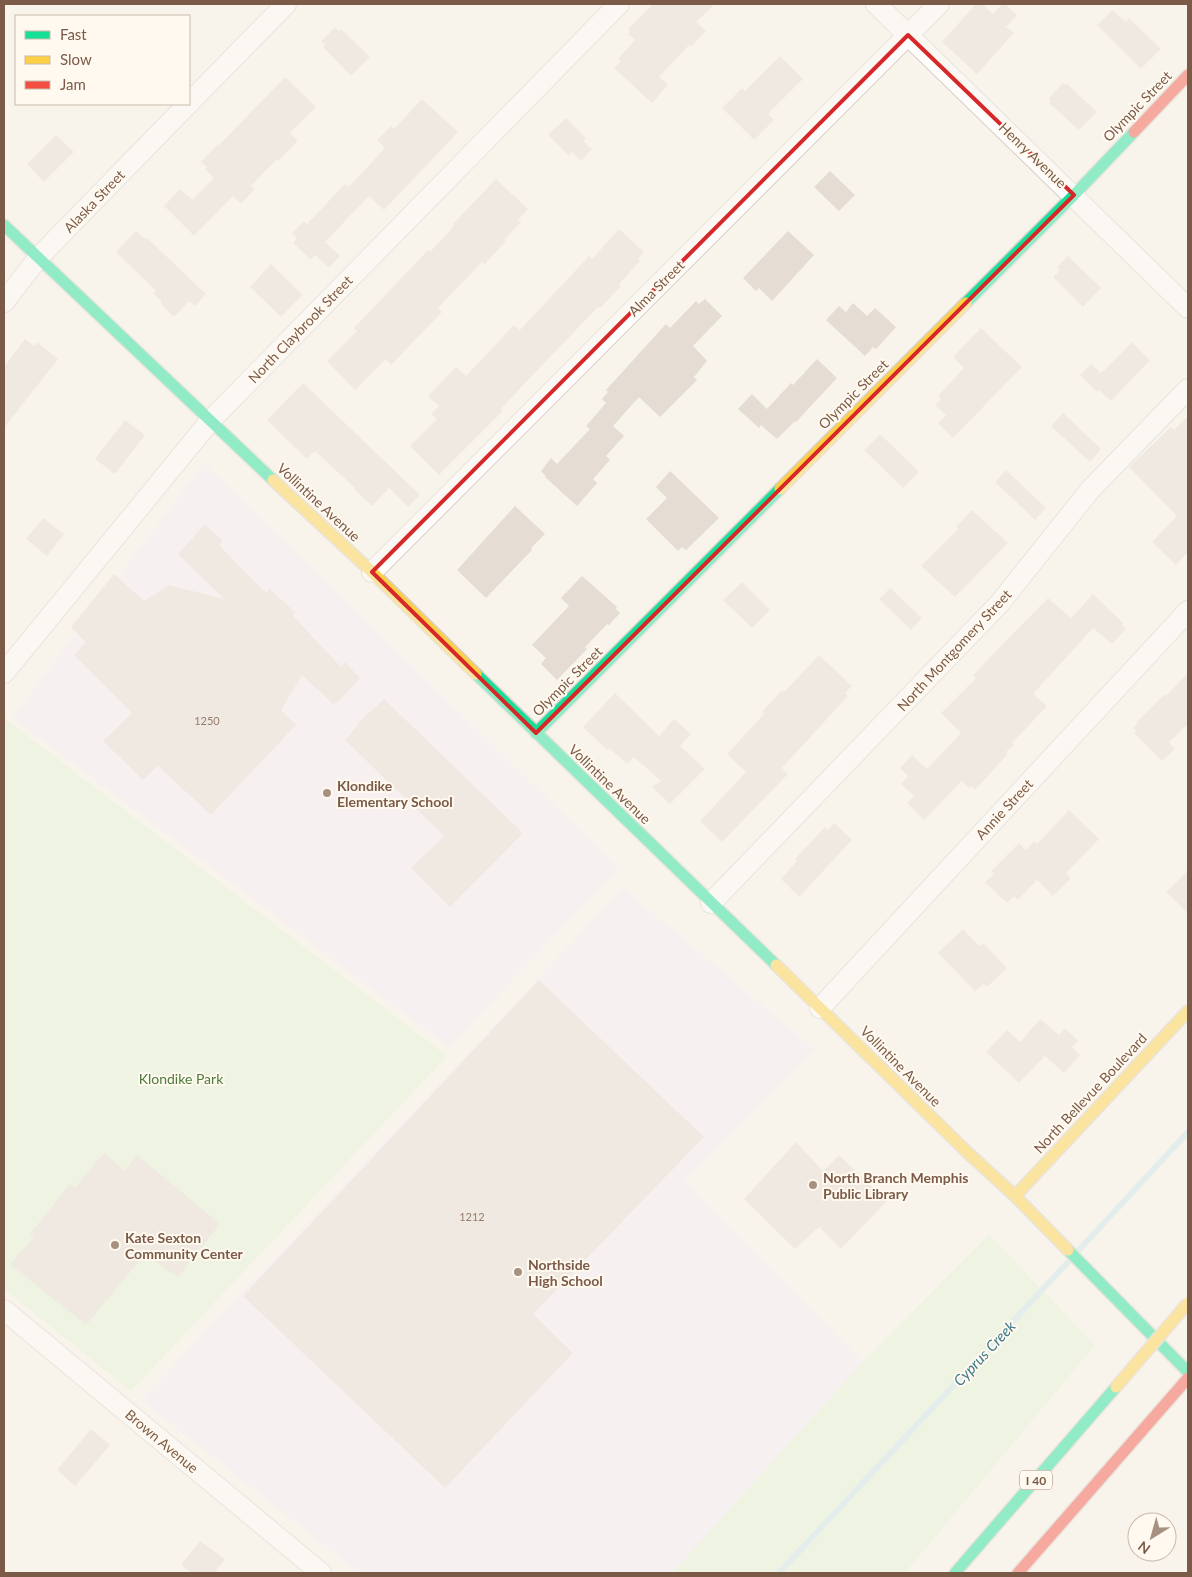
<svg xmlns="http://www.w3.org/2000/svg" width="1192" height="1577" font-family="Lato,sans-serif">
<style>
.education{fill:#f5ebf4}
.green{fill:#e4f1d5}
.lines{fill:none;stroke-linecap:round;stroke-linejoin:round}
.stream{stroke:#cbe7eb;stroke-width:6}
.building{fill:#e5dcd3}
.street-casing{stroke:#d7d0c8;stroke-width:22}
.fast-casing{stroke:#d8d0c8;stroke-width:14}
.slow-casing{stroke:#d8d0c8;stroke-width:14}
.jam-casing{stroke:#d8d0c8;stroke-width:14}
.street{stroke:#fefdfc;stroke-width:20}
.fast{stroke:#16e098;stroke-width:11}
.slow{stroke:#ffcf43;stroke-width:11}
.jam{stroke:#f24e42;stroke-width:11}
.slow-bridge-casing{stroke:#dad1c9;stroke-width:14;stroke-linecap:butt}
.slow-bridge{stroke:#ffcf43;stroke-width:11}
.marked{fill:none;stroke:#d62828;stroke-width:4;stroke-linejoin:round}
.poi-dot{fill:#a79181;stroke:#fff9ef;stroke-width:2}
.labels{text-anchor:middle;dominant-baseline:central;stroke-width:4;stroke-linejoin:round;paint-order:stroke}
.number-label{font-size:11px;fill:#977d6d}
.shield{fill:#fff9ef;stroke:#a38a7a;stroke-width:1}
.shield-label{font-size:12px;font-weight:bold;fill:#7b5b48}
.street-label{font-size:14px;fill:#7b5b48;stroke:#fff9ef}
.poi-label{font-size:14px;font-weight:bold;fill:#7b5b48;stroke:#fff9ef;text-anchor:start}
.park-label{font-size:14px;fill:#4c7c3c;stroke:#fff9ef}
.water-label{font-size:15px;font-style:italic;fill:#3c7a89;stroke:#fff9ef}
</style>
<rect width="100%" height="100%" fill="#f8f4ec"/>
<g class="education">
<polygon points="204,463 619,868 449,1047 12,718"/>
<polygon points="623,888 814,1049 684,1181 863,1362 672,1573 359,1573 141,1400"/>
</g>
<g class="green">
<polygon points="5,719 447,1056 131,1391 4,1289 4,721"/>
<polygon points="989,1235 1095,1345 905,1573 672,1573 863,1362"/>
</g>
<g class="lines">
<g class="stream">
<polyline points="1077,1252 1188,1132"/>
<polyline points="779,1573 1069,1261"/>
</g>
</g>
<g class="building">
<polygon points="653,4 715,4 696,22 706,31 691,47 689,45 659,77 668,85 652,103 614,68 621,61 618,59 635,40 628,34 630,32 628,29"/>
<polygon points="976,4 982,4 993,14 1002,4 1005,4 1017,15 1006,27 1014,33 977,74 942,42"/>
<polygon points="1112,10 1126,22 1129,18 1161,49 1141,69 1097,25"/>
<polygon points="335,27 339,31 341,29 370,57 351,76 323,47 325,45 321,41"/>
<polygon points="780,56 803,79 768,114 774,120 754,140 722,108 742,88 745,91"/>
<polygon points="285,77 316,107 290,133 298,141 278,161 276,160 251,186 255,189 241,204 233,196 194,236 164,206 180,189 192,200 214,178 205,169 207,167 201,162 218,144 219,145"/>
<polygon points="1063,83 1066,85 1067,84 1097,112 1079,130 1049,103 1051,101 1049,98"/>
<polygon points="422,99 458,132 384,210 369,196 325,242 340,256 329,268 315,255 311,260 293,243 297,238 292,233 304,221 307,224 345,184 349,187 385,148 377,140 391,126 394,129"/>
<polygon points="566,118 586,138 583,141 592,149 581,161 572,152 569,156 548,135"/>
<polygon points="56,135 74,152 44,182 27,164"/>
<polygon points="830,171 855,195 839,211 814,187"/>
<polygon points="496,179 528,209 518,220 521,222 504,240 506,241 485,264 482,262 438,308 442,312 391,365 386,359 355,390 327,361 357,331 354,328 428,250 430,252 454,226 453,224"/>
<polygon points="619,229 644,252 638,259 640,261 619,284 621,286 600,308 598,307 526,382 501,409 503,411 439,475 410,446 437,419 431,414 439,406 428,396 456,367 466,376 514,325 520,330 589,256 592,259"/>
<polygon points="136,231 145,239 146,237 206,294 195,306 189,301 174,317 161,304 162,302 153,293 156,291 116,252"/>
<polygon points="788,231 814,255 772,301 759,288 756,291 743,278"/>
<polygon points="1068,256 1101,288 1083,307 1053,277 1060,270 1057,267"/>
<polygon points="271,264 303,295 281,317 250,287"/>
<polygon points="705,299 722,316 693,346 707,361 694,377 697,380 660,417 639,397 613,426 624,436 606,456 610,460 593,479 597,483 577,506 545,477 546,476 541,471 551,458 557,464 590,429 586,426 606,403 602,399 608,392 606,390 666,324 670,328 696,301 699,304"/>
<polygon points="853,303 867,316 875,308 896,327 876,349 873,347 865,356 826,320 839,306 846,312"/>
<polygon points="981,328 1022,367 953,438 938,423 946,415 935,405 941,399 938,396 964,368 953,357"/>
<polygon points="25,339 34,346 37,342 58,359 4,428 4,367"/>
<polygon points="1132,342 1150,360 1111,401 1099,390 1097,392 1080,375 1091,364 1101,373"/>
<polygon points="817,359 837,378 796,422 795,421 777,439 761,425 759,428 738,409 752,394 767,409 791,383 793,385"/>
<polygon points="303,383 420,495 408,507 389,488 372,506 354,489 355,488 315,451 307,459 267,420"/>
<polygon points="1063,413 1101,449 1090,462 1051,426"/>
<polygon points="1188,416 1188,552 1176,565 1152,542 1177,516 1129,467 1171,427 1174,430"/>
<polygon points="125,420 145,435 115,474 95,459"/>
<polygon points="880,434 919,472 903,488 864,450"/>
<polygon points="1006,470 1046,508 1035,520 995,482"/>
<polygon points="670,471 719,518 686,550 682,547 678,551 646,519 667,498 656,487"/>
<polygon points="515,506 545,534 531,548 532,550 486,598 457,570"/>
<polygon points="972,510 1008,543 955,597 921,566 958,529 956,527"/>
<polygon points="43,518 64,534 47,556 26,539"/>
<polygon points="205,524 223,541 219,545 267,594 269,588 295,612 293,616 341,667 345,662 360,678 339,701 333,704 302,675 281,710 296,725 211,815 158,766 143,780 103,741 132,713 74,655 86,642 71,627 114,574 144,601 169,585 224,599 178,554"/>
<polygon points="582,576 617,607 616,609 620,613 609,625 607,624 585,647 587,649 557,680 541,664 546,658 532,645 569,606 561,598"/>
<polygon points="742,582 770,610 752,628 723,600"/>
<polygon points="890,588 922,618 911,630 879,599"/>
<polygon points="1093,594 1123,623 1122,625 1126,629 1112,644 1093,628 1033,694 1047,706 1012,743 1014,745 1006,752 1008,754 975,790 971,786 969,788 962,781 924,820 907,803 914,796 901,784 908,776 900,768 912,755 927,769 961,733 941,713 976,678 973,676 993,654 1048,598 1071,618"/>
<polygon points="819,655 852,686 845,693 848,696 782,768 788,774 722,842 700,821 746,772 727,754 764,714 762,712 782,690 784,692"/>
<polygon points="1188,673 1188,724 1169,742 1175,749 1162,761 1134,733 1137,731 1133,728 1137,724 1136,723 1164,695 1166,696"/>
<polygon points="615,693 659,736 674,719 691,734 680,746 705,769 670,804 652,787 661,781 634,757 627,764 609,748 607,750 583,727"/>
<polygon points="384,699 523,833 450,907 411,868 444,836 345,740 358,725 357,724"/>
<polygon points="1069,810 1099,839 1066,873 1071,878 1053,896 1037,880 1018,900 1014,896 1007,903 985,882 994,874 991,871 1019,843 1026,850 1034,841 1037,844"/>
<polygon points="834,823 852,840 799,897 781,879 797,861 795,859 825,827 828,830"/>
<polygon points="1188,870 1188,914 1166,892"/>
<polygon points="963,929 979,946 983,943 1007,968 987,987 984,984 975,991 938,953"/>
<polygon points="539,980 704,1137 533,1314 573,1353 445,1488 243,1296"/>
<polygon points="1040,1019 1059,1035 1065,1028 1078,1041 1072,1047 1080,1055 1064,1073 1045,1056 1019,1083 986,1052 1007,1030 1020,1042"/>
<polygon points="796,1142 823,1171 839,1155 887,1201 841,1249 819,1227 795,1249 744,1199"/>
<polygon points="104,1153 125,1171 137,1155 220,1224 178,1277 145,1254 86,1325 10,1264 34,1237 30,1234 70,1184 75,1188"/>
<polygon points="91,1429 110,1445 75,1486 57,1470"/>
<polygon points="200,1541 225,1559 214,1573 192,1573 181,1565"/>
</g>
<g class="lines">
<defs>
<g id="street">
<polyline points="876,4 1188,308"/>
<polyline points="189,103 286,4"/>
<polyline points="4,302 38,258 188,104"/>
<polyline points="372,572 939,4"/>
<polyline points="4,673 210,421 619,4"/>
<polyline points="711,903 999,604 1090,490 1188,389"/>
<polyline points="820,1008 1188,611"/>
<polyline points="4,1310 321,1573"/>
</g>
<g id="fast">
<polyline points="4,225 273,480"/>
<polyline points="966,303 1074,195 1134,132"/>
<polyline points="476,674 776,965"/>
<polyline points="536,733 780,489"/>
<polyline points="1068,1250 1188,1372"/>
<polyline points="955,1573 1116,1387"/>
</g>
<g id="slow">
<polyline points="273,480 372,572 476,674"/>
<polyline points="780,489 966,303"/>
<polyline points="776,965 968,1153 1015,1196 1068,1250"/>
<polyline points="1015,1196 1188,1011"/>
</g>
<g id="jam">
<polyline points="1134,132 1188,75"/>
<polyline points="1018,1573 1188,1378"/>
</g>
</defs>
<use href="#street" class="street-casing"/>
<use href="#fast" class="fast-casing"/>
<use href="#slow" class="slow-casing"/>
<use href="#jam" class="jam-casing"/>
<use href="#street" class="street"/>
<use href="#fast" class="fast"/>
<use href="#slow" class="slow"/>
<use href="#jam" class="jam"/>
<defs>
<polyline id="slow-bridge" points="1116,1387 1188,1303"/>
</defs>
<use href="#slow-bridge" class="slow-bridge-casing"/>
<use href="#slow-bridge" class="slow-bridge"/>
</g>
<path d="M0 0H1192V1577H0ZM908,35L1074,195L536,733L372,572Z" fill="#f8f4ec" fill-opacity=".55" fill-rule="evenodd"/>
<path class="marked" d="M908,35L1074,195L536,733L372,572Z"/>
<g class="poi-dot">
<circle cx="327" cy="793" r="5"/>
<circle cx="813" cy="1185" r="5"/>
<circle cx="115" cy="1245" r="5"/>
<circle cx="518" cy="1272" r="5"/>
</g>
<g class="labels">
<g class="number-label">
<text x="207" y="720">1250</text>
<text x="472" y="1216">1212</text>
</g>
<rect class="shield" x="1020" y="1470.5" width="32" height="19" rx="4"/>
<g class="shield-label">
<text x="1036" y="1480">I 40</text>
</g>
<g class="street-label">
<text transform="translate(1137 106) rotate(-46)">Olympic Street</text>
<text transform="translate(1033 155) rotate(44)">Henry Avenue</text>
<text transform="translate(94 201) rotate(-46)">Alaska Street</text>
<text transform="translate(656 288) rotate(-45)">Alma Street</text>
<text transform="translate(300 329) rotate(-46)">North Claybrook Street</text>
<text transform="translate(853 394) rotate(-45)">Olympic Street</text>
<text transform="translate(319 502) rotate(43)">Vollintine Avenue</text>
<text transform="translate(954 650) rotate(-47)">North Montgomery Street</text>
<text transform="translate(567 681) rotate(-45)">Olympic Street</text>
<text transform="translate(610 784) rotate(44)">Vollintine Avenue</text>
<text transform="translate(1004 809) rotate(-47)">Annie Street</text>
<text transform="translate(901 1066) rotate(45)">Vollintine Avenue</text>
<text transform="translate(1090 1093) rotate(-47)">North Bellevue Boulevard</text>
<text transform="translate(162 1441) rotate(40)">Brown Avenue</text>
</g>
<g class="poi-label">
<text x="337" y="785">Klondike<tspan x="337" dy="16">Elementary School</tspan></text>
<text x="823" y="1177">North Branch Memphis<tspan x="823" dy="16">Public Library</tspan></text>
<text x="125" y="1237">Kate Sexton<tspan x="125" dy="16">Community Center</tspan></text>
<text x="528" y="1264">Northside<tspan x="528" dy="16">High School</tspan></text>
</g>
<g class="park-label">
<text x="181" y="1078">Klondike Park</text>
</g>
<g class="water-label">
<text transform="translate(984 1353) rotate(-47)">Cyprus Creek</text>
</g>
</g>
<rect width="1192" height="1577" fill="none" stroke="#7b5b48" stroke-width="10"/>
<rect x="15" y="15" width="175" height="90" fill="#fff9ef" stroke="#cabaac"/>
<rect x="25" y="31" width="25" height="8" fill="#16e098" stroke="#cabaac"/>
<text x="60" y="40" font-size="15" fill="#7b5b48">Fast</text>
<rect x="25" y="56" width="25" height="8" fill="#ffcf43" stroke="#cabaac"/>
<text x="60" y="65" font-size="15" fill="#7b5b48">Slow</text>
<rect x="25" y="81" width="25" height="8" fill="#f24e42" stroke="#cabaac"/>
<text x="60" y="90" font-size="15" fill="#7b5b48">Jam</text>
<g transform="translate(1152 1537) rotate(217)"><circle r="24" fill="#fff9ef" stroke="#cabaac"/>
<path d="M0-4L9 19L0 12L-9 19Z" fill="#a79181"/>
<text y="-8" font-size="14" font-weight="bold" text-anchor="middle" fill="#7b5b48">N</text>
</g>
</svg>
